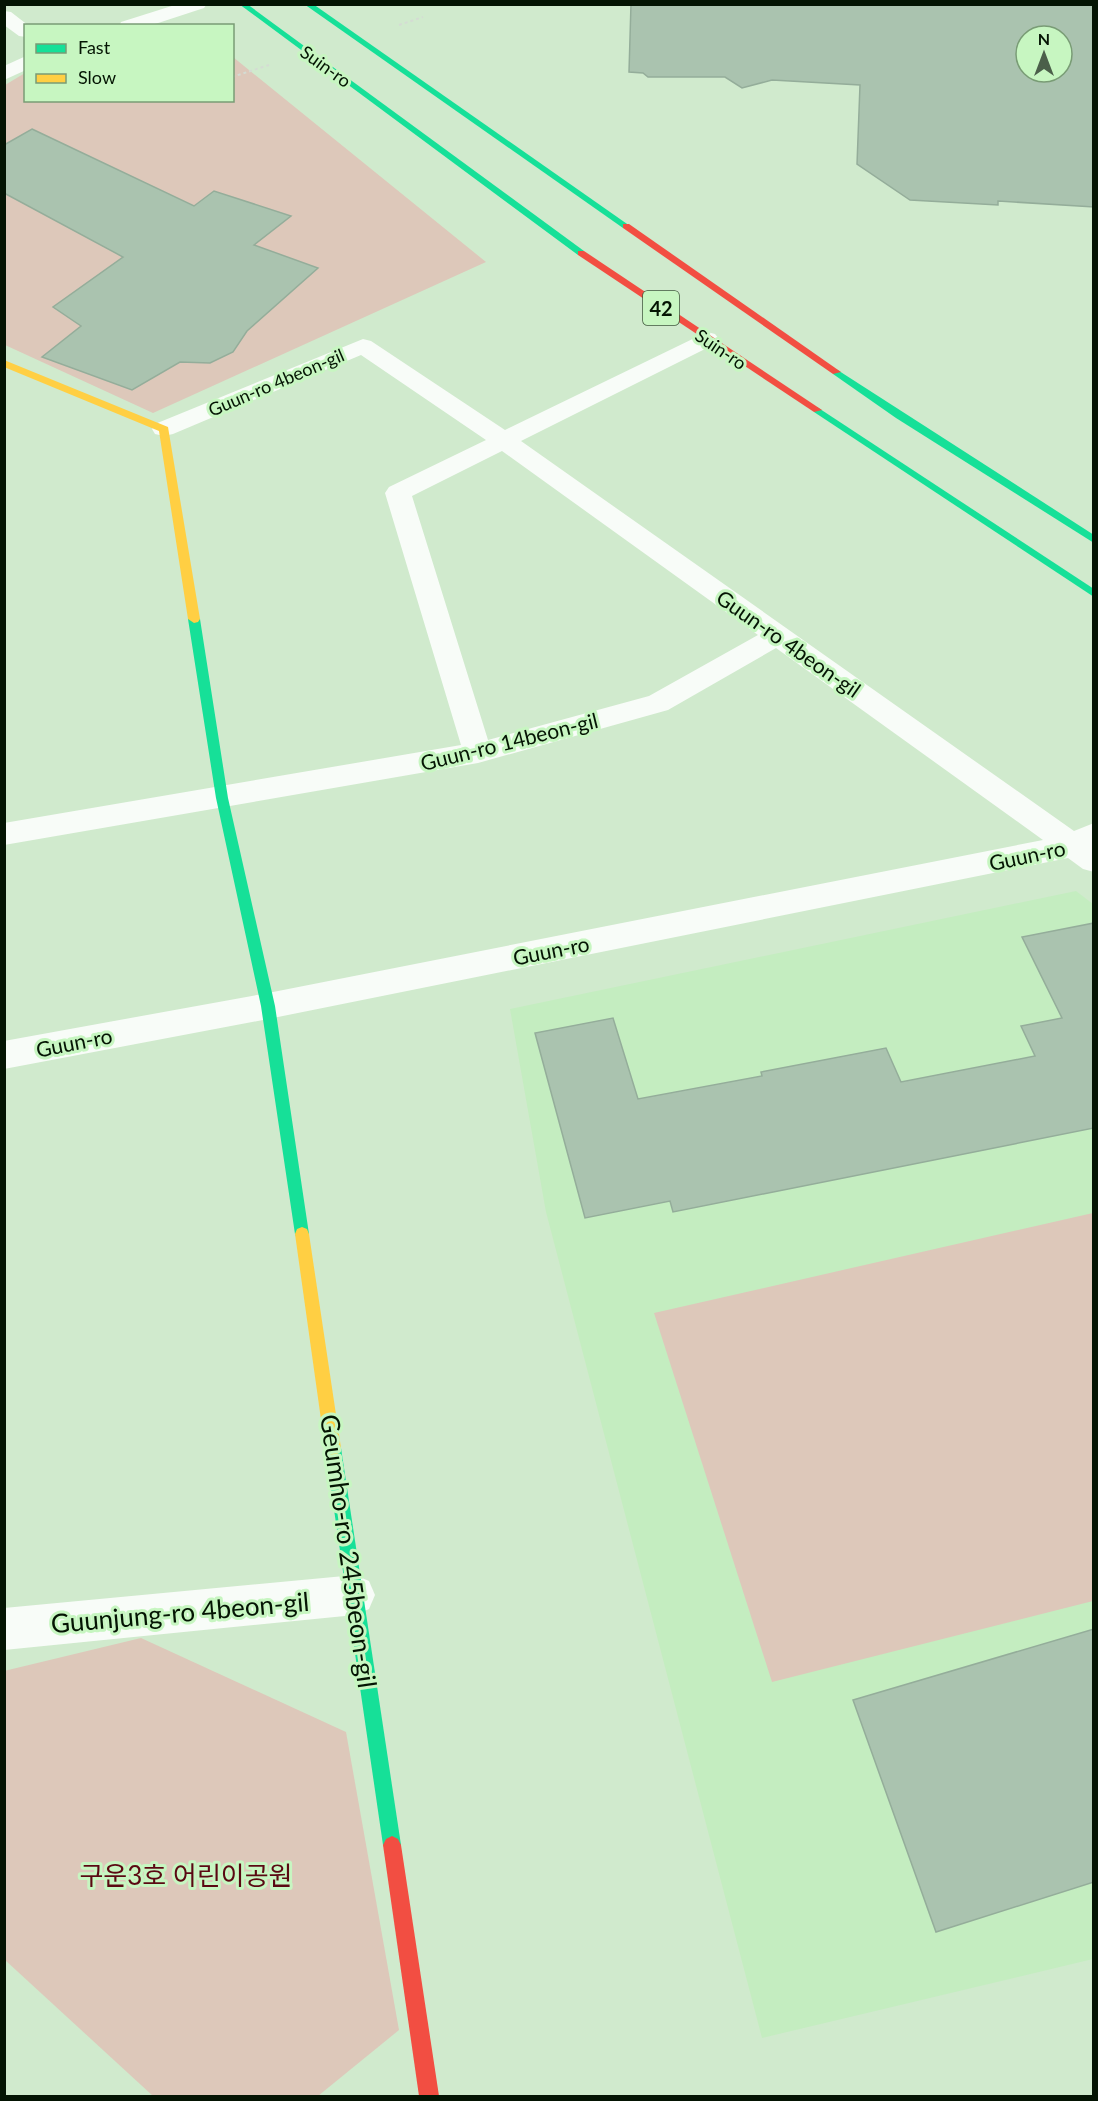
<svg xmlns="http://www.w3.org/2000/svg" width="1098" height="2101" font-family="Lato,'Noto Sans KR',sans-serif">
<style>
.built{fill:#c4edc0}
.green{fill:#ddc8ba}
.building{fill:#aac3af;stroke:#94ad9a;stroke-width:1.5;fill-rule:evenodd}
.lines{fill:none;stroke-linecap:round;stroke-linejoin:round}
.path{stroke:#d4dcd3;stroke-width:2;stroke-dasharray:3 3;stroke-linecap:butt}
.street{fill:#f8fcf8;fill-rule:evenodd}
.fast{fill:#16e098;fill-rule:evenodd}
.slow{fill:#ffcf43;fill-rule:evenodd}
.jam{fill:#f24e42;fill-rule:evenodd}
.labels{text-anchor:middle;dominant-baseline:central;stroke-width:6;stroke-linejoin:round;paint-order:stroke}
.far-street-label{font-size:18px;fill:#041403;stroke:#c7f6c1}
.shield{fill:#c7f6c1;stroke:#3e583c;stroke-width:1.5}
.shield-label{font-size:20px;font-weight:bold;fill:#041403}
.street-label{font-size:21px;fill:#041403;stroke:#c7f6c1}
.near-street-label{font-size:26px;fill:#041403;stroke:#c7f6c1}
.near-park-label{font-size:26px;fill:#5a0812;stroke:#c7f6c1}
</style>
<rect width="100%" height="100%" fill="#d0eacd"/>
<polygon class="built" points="1076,891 1093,904 1093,1959 762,2038 546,1212 510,1009"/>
<g class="green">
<polygon points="233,57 486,262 153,413 5,345 5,85 25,73 26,100 232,100"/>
<polygon points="1093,1213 1093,1601 772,1682 654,1313"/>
<polygon points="141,1638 346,1732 399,2030 318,2096 153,2096 5,1960 4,1671"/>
</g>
<g class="building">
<path d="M631,4H1094V207L998,201V205L910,200L857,164L860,85L772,80L742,88L725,77H648L643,73L629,72ZM1026,36H1062V72H1026Z"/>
<polygon points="32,129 194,206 214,191 291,216 254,245 318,268 247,331 233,352 210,363 180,362 132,390 42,357 81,326 53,307 123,257 4,193 4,145"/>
<polygon points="1094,923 1094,1128 673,1212 670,1201 585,1218 535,1033 613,1018 638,1099 762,1076 761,1072 886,1048 901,1082 1035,1056 1021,1026 1062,1018 1022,937"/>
<polygon points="1094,1629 1094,1882 936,1932 853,1700"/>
</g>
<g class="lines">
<g class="path">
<polyline points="399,25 423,17"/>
<polyline points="232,77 269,65"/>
</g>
<g class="street">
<polygon points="178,4 207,4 204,8 149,26 119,26 121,22"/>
<polygon points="4,11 11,12 29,26 26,26 26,37 19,36 4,25"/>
<polygon points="26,56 26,70 4,80 4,66"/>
<path d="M707,332L715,334L719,339L715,344L521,441L1074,831L1094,823V872L1083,869L1068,858L268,1019L4,1069V1041L268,993L1043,840L776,648L668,710L478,763L4,845V823L461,745L385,493L389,487L486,440L361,355L173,434L164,436L155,434L152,429L155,424L363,339L371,341L505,430ZM502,451L758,635L649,696L488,740L412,496Z"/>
<polygon points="355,1575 369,1581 375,1595 369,1609 355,1615 4,1650 4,1608"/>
</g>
<g class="fast">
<polygon points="239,4 247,4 584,251 584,255 578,255"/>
<polygon points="304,4 313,4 630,226 623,228"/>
<polygon points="836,369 1094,535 1094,543 896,418 833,374 833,370"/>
<polygon points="817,407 1094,589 1094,597 814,412 814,408"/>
<polygon points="194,615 200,619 228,798 275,1006 309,1234 307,1239 302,1241 297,1239 295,1234 261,1006 216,798 188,619"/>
<polygon points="333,1440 339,1443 341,1448 401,1845 398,1851 392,1854 386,1851 383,1845 325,1448 327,1443"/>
</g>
<g class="slow">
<polygon points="4,360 168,427 200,619 198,622 194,623 188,619 159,431 4,367"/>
<polygon points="302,1227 307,1229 309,1234 341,1448 339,1453 333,1456 327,1453 325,1448 295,1234 297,1229"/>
</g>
<g class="jam">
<polygon points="623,224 629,224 841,372 833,374 623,228"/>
<polygon points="578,251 584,251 822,410 814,412 578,255"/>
<polygon points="392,1836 398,1839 401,1845 439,2096 419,2096 383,1845 386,1839"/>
</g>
</g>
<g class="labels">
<g class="far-street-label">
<text transform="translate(326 66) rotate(36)">Suin-ro</text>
<text transform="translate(721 349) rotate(34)">Suin-ro</text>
<text transform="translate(276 382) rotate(-23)">Guun-ro 4beon-gil</text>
</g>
<rect class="shield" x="643" y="291" width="36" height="34" rx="4.5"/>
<g class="shield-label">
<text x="661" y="308">42</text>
</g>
<g class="street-label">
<text transform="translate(789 643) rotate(35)">Guun-ro 4beon-gil</text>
<text transform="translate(509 741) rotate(-14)">Guun-ro 14beon-gil</text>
<text transform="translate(1027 855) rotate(-12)">Guun-ro</text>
<text transform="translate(551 950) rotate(-11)">Guun-ro</text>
<text transform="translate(74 1042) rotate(-11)">Guun-ro</text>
</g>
<g class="near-street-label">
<text transform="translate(349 1551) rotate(82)">Geumho-ro 245beon-gil</text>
<text transform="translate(180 1612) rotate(-5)">Guunjung-ro 4beon-gil</text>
</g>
<g class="near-park-label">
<text x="186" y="1875">구운3호 어린이공원</text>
</g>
</g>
<rect width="1098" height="2101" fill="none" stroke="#041403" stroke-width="12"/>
<rect x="24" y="24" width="210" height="78" fill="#c7f6c1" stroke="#799c75" stroke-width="1.5"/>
<rect x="36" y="44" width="30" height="9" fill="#16e098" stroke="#799c75" stroke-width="1.5"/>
<text x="78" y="54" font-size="18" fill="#041403">Fast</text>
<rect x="36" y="74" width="30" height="9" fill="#ffcf43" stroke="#799c75" stroke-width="1.5"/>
<text x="78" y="84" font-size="18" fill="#041403">Slow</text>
<g transform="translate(1044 54)"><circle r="28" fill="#c7f6c1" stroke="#799c75" stroke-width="1.5"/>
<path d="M0-4.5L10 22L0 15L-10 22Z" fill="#4b5f4a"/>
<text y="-9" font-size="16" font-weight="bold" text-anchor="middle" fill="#041403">N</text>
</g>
</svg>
